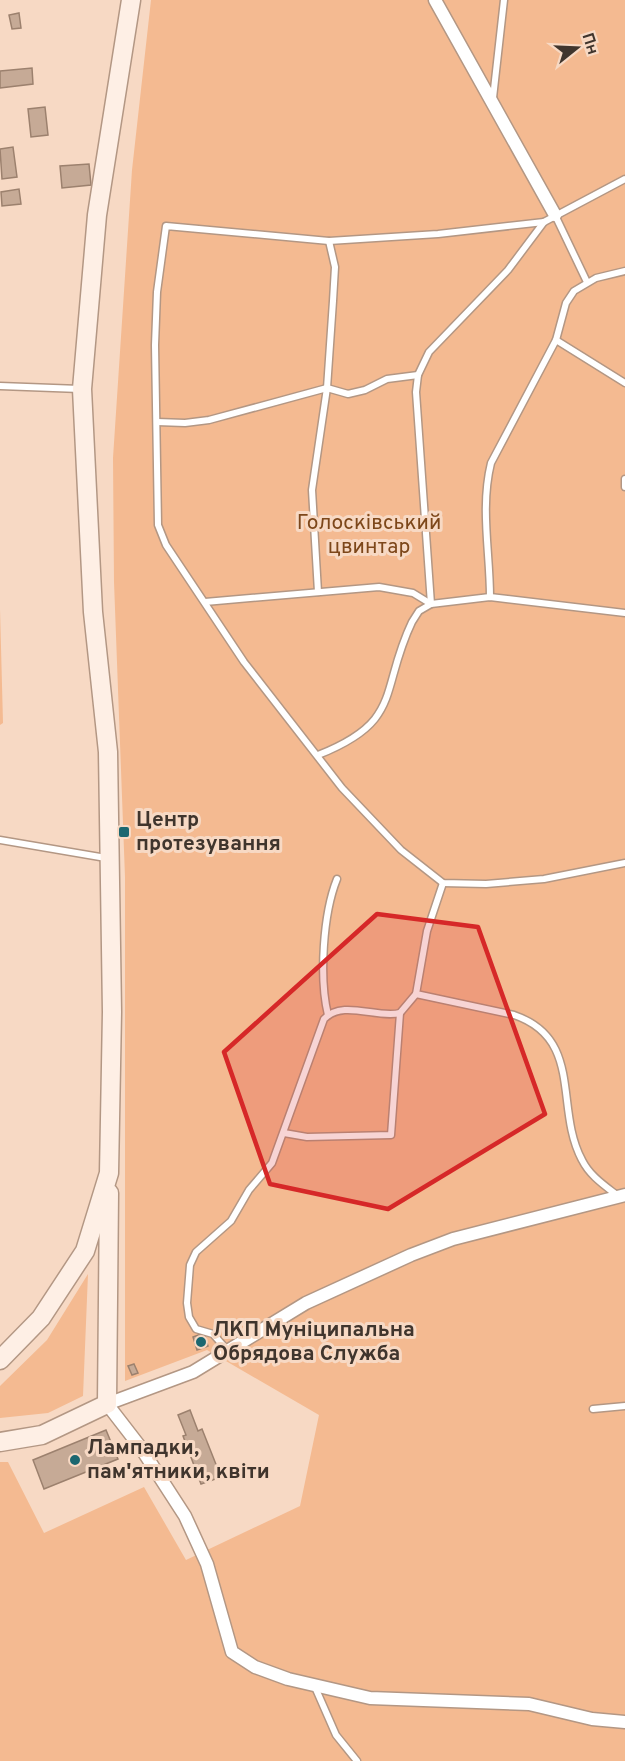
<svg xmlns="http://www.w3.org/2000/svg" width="625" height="1761" font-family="Overpass,sans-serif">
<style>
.green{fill:#f4ba91}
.building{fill:#c6aa96;stroke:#9c816e;stroke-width:1.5}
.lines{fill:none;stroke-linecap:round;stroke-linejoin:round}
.lane-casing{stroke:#b39784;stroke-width:9}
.street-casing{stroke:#b39784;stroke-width:15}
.secondary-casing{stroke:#b39784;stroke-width:21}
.lane{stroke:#fff;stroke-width:6}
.street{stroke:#fff;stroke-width:12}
.secondary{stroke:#feefe5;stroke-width:18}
.marked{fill:#d62828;fill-opacity:0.2;stroke:#d62828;stroke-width:4.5;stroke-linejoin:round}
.poi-dot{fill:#1b6770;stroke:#f7d9c4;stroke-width:2}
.labels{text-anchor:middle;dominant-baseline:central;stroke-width:6;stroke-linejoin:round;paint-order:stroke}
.park-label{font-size:21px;fill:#7d471a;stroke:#f7d9c4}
.poi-label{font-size:21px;font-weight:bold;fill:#40352d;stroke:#f7d9c4;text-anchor:start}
</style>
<rect width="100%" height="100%" fill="#f7d9c4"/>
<g class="green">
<polygon points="151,0 625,0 625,1761 0,1761 0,1462 8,1462 44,1533 144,1487 186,1560 300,1506 319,1415 207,1350 125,1381 125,877 114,582 113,458 132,170"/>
<polygon points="0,609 3,723 0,725"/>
<polygon points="88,1274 83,1396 48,1413 0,1418 0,1386 47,1340"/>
</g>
<g class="building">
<polygon points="19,13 21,28 12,29 9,15"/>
<polygon points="32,68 33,84 0,88 0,71"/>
<polygon points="45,107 48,135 31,137 28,109"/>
<polygon points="13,147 17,177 2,179 0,149"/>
<polygon points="89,164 91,185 62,188 60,166"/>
<polygon points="19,189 21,204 2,206 1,192"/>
<polygon points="204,1333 208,1346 197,1350 193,1337"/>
<polygon points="134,1364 138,1373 132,1375 128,1366"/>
<polygon points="190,1410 198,1431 202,1429 221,1477 201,1484 183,1436 186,1435 178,1415"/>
<polygon points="106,1430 118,1459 44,1489 33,1460"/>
</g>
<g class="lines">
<defs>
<g id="lane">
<polyline points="493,98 504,0"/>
<polyline points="555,215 587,282"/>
<polyline points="544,222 438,234 329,241 166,226 157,292 155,345 158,525 166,545 244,662 342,788 401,850 443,883 486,884 544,879 625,863"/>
<polyline points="556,340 625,383"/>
<polyline points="0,386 80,389"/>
<polyline points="157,422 185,423 209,420 327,388 348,394 365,390 387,379 418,375"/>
<polyline points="625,479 625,487"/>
<polyline points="318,592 312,490 327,388 333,301 335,267 329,241"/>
<path d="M490,597C490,552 480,508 491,463L556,340L566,303L574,291L596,278L625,271"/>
<polyline points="205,602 379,587 413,593 431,604 490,597 625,613"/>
<path d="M318,755C404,721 379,691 412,622L419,611L431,604L416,392L418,375L429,352L508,270L544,222L625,179"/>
<polyline points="0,840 106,858"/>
<path d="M443,883L427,931L416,994L514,1015C584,1039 554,1108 582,1160C590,1176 604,1185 618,1196"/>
<path d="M328,1015C319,978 323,914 337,879"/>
<polyline points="284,1133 307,1137 391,1135 400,1013"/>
<path d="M228,1351L213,1334L196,1329L189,1317L187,1303L190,1265L196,1252L231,1221L249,1190L272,1163L324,1019C343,999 377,1019 400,1013L416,994"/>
<polyline points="593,1409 625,1406"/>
<polyline points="315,1687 336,1735 357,1761"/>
</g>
<g id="street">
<polyline points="435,0 555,215"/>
<polyline points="625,1195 453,1239 411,1255 306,1303 193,1372 107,1404 141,1448 185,1516 207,1564 232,1652 255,1667 288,1679 370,1698 529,1704 592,1719 625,1722"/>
</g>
<g id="secondary">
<polyline points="0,1360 41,1318 85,1251 109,1173 112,1012 108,752 93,612 82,389 97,215 131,0"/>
<polyline points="0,1442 42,1435 107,1404 109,1193"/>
</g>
</defs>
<use href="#lane" class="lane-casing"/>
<use href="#street" class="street-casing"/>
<use href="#secondary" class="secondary-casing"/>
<use href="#lane" class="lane"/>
<use href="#street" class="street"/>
<use href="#secondary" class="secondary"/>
</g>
<path class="marked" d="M377,914L478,927L545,1114L388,1209L270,1184L224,1052Z"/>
<g class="poi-dot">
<rect x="118" y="826" width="12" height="12" rx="3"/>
<circle cx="201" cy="1342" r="6"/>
<circle cx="75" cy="1460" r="6"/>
</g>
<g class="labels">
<g class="park-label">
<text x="369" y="523">Голосківський<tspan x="369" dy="24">цвинтар</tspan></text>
</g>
<g class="poi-label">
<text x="136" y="820">Центр<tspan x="136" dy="24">протезування</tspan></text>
<text x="213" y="1330">ЛКП Муніципальна<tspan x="213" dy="24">Обрядова Служба</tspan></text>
<text x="87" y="1448">Лампадки,<tspan x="87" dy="24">пам'ятники, квіти</tspan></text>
</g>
</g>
<g transform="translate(577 48) rotate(72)" stroke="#f7d9c4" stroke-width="4.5" paint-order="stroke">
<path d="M0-4.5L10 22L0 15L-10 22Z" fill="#40352d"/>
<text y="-9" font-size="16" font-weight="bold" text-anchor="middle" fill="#40352d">Пн</text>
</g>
</svg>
